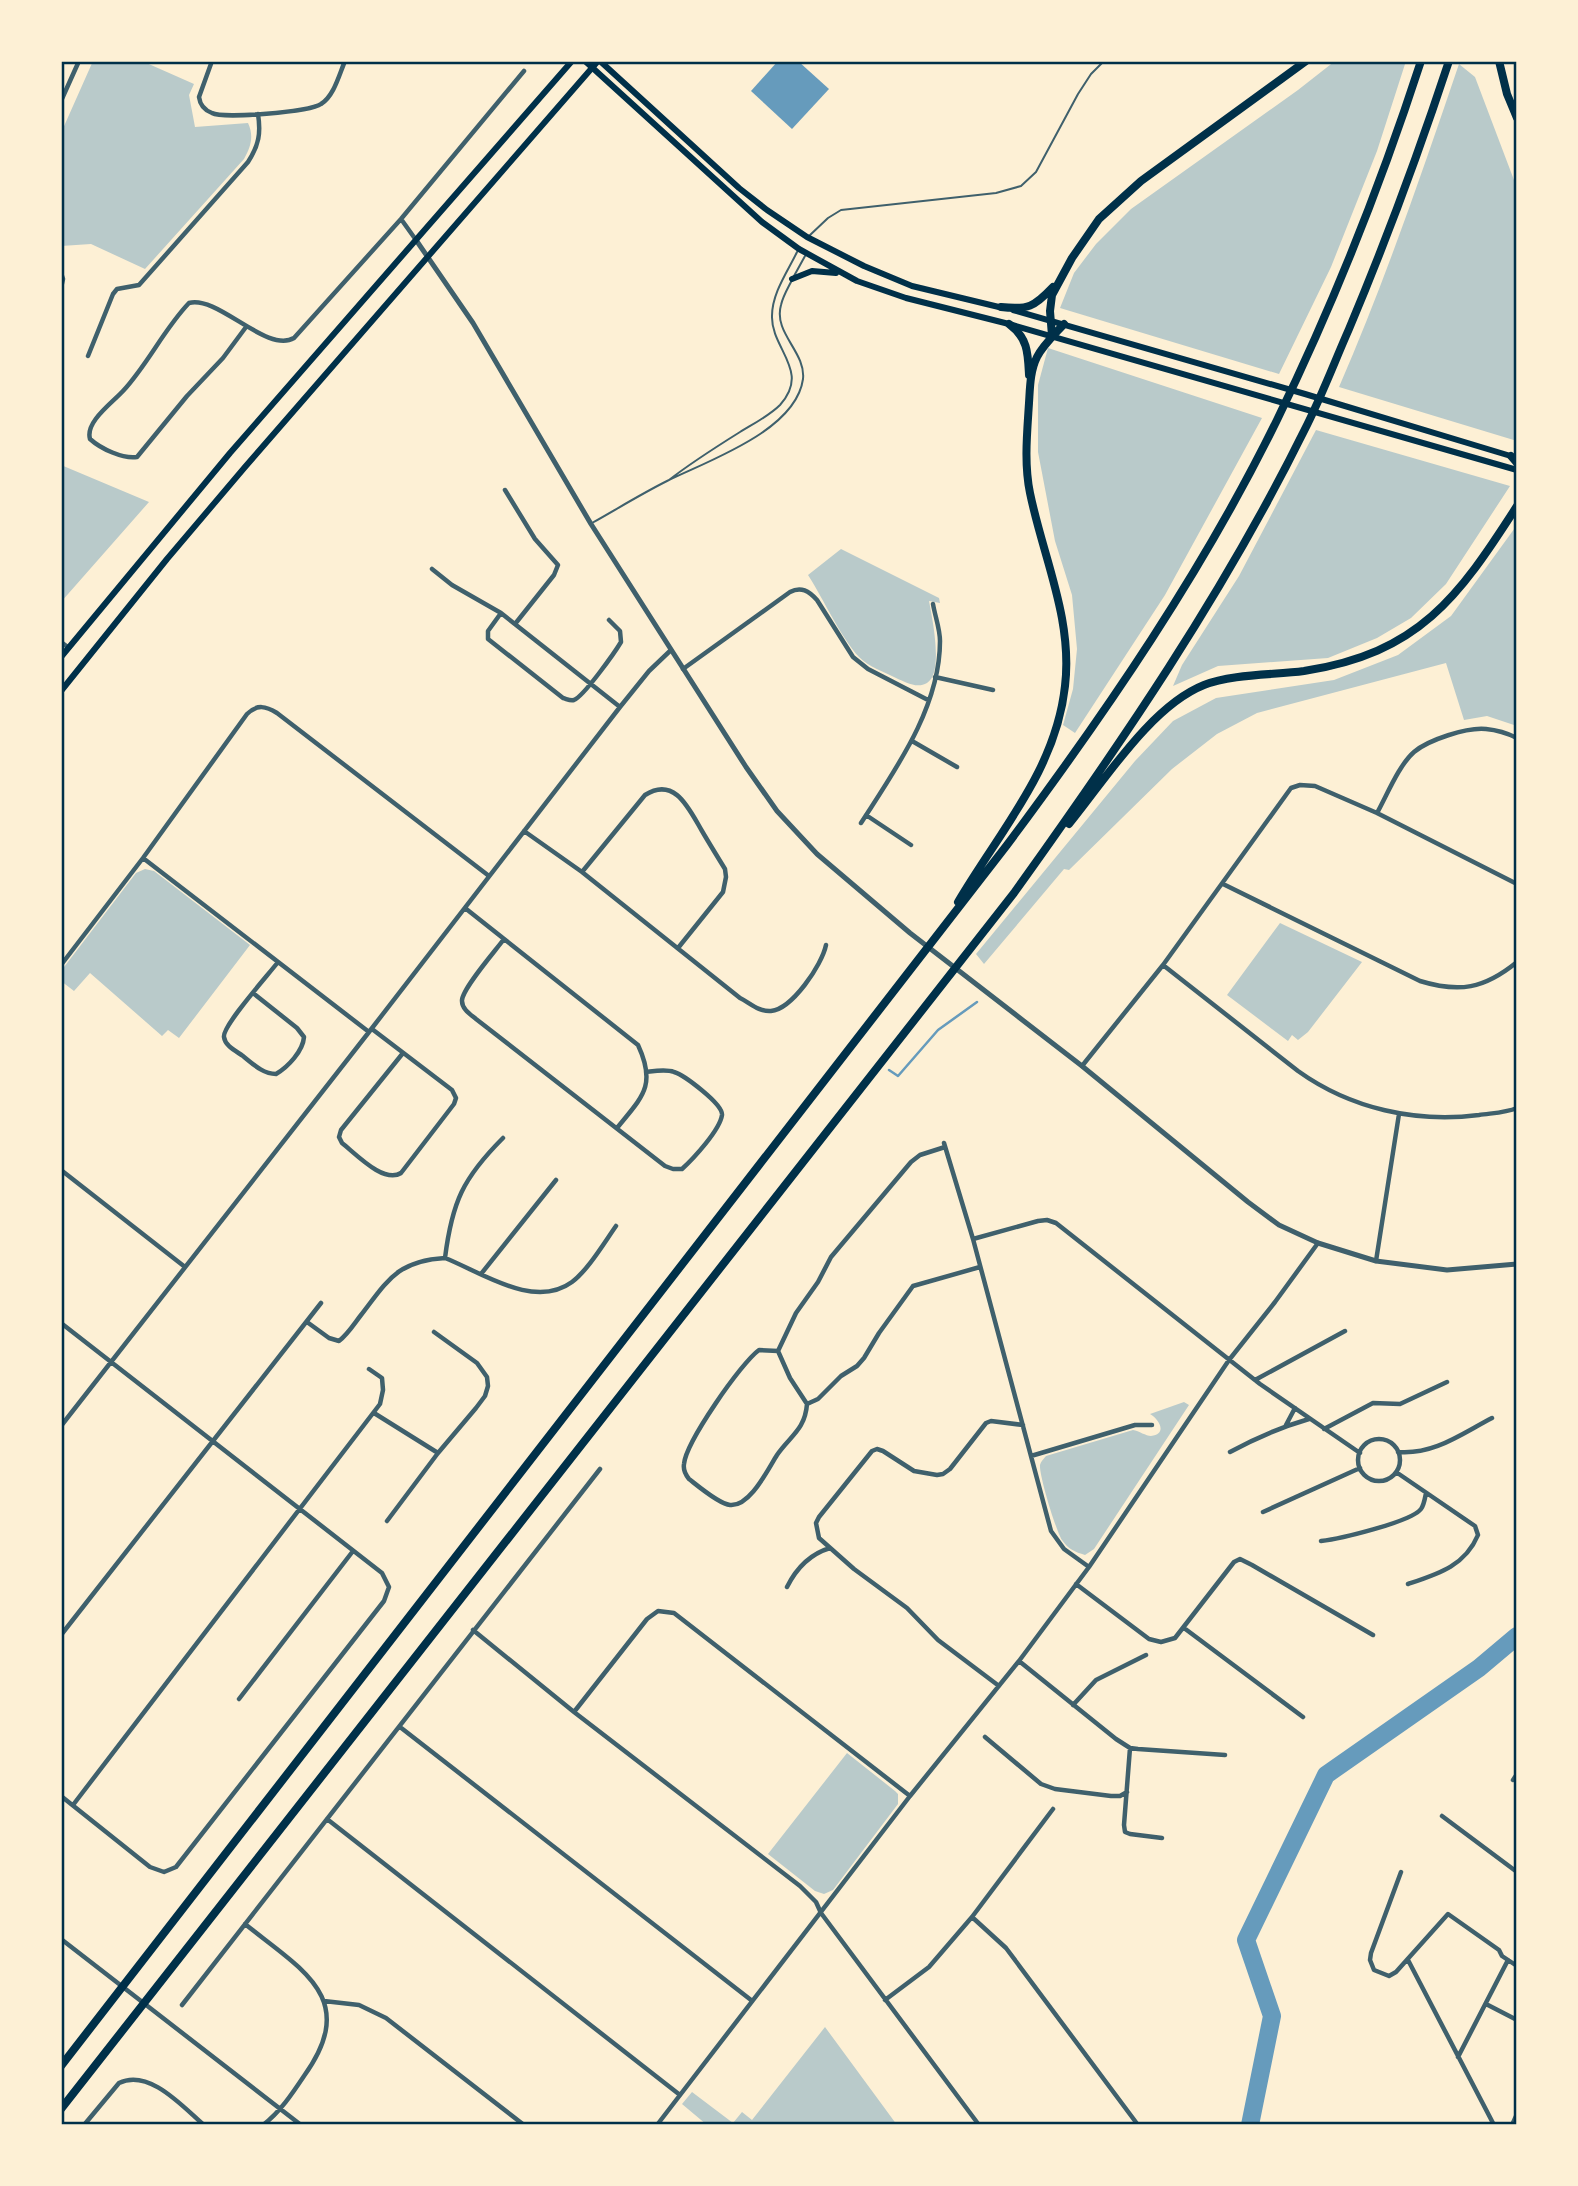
<svg xmlns="http://www.w3.org/2000/svg" width="1578" height="2186" font-family="Figtree,sans-serif">
  <style>
    .green { fill: #b9caca }
    .water { fill: #669bbc }
    .lines { fill: none; stroke-linecap: round; stroke-linejoin: round }
    .stream { stroke: #669bbc; stroke-width: 2.5 }
    .river { stroke: #669bbc; stroke-width: 18 }
    .service { stroke: #3f606c; stroke-width: 2 }
    .minor { stroke: #3f606c; stroke-width: 4.5 }
    .tertiary { stroke: #3f606c; stroke-width: 5 }
    .secondary { stroke: #003049; stroke-width: 6 }
    .primary { stroke: #003049; stroke-width: 6 }
    .motorway { stroke: #003049; stroke-width: 8 }
    .neatline { fill: none; stroke: #003049; stroke-width: 2.5 }
  </style>
  <rect width="100%" height="100%" fill="#fdf0d5"/>
  <!-- green -->
  <path class="green" d="M93 61H142L194 84 189 95 195 127 248 123C254 136 251 147 244 159L145 269 91 244 61 246V133Z
    M1335 61H1406L1377 151 1331 267 1279 374 1060 308 1074 273 1096 244 1131 209 1298 90Z
    M1459 64 1475 77 1517 188V441L1339 387C1385 281 1422 173 1459 64Z
    M1048 348 1262 418 1165 595 1075 733 1063 725 1073 689 1077 649 1072 595 1055 541 1038 452V385Z
    M1316 430 1510 486 1446 584 1411 618 1377 638 1328 658 1218 666 1173 686 1182 665 1239 576Z
    M61 465 149 502 61 602Z
    M1517 525V726L1487 716 1464 720 1446 663 1257 713 1217 734 1172 769 1069 870 1064 869 984 964 976 954 1135 761 1173 721 1216 698 1334 680 1398 655 1451 616Z
    M841 549 939 598 940 603 929 601C932 617 944 673 927 683 917 689 905 682 896 678 884 672 869 667 859 657 840 636 824 600 808 575Z
    M145 869 154 871 250 945 179 1038 168 1030 162 1036 90 973 74 991 61 981V971L136 873Z
    M1280 923 1362 962 1308 1032 1298 1040 1292 1035 1288 1041 1227 995Z
    M1184 1402 1189 1405 1094 1549 1085 1555C1075 1552 1068 1549 1062 1540 1056 1531 1039 1475 1040 1465 1041 1461 1043 1460 1046 1456L1133 1430C1139 1431 1146 1436 1151 1436 1168 1434 1159 1419 1150 1414Z
    M847 1753 895 1791 898 1794V1804L833 1890 824 1894 815 1891 768 1854Z
    M825 2027 897 2125H707L682 2104 692 2092 733 2123 742 2112 752 2120Z"/>
  <!-- water -->
  <path class="water" d="M778 61H798L829 89 792 129 751 91Z"/>
  <g class="lines">
    <!-- stream -->
    <path class="stream" d="M889 1070 898 1076 938 1030 977 1002"/>
    <!-- river -->
    <path class="river" d="M1250 2125 1272 2016 1246 1940 1326 1775 1479 1668 1517 1636"/>
    <!-- service -->
    <path class="service" d="M809 236 828 218 841 210 996 193 1021 186 1036 172 1078 94 1091 74 1104 61
      M794 276 805 256
      M669 480C692 462 716 447 740 432 753 424 769 416 780 405 811 371 771 349 772 316 772 293 788 271 797 252
      M592 523C617 509 641 494 667 481 707 461 796 431 803 379 806 352 773 333 781 305 783 296 788 288 792 280"/>
    <!-- minor -->
    <path class="minor" d="M212 61 199 97C200 105 204 110 212 113 223 119 310 112 321 104 334 96 339 75 345 61
      M61 101 79 61
      M401 219 416 240
      M61 273 63 279 61 288
      M246 327 223 358 187 396 137 457C123 459 101 449 90 439 85 422 112 403 123 391 148 364 164 329 189 303 218 295 267 354 294 338L401 219 524 71
      M88 356 113 294 117 289 139 285 248 162C259 145 261 133 258 114
      M505 490 535 539 558 565 554 575 515 624
      M432 569 452 585 501 613 620 707
      M501 613 488 631V639L563 698C567 699 570 701 574 700 584 696 615 652 621 642L620 631 609 620
      M61 642 69 648
      M683 669 790 592C801 586 809 591 817 600L853 657 868 669 928 700
      M935 677 993 690
      M912 741 957 767
      M1377 813C1387 795 1399 765 1414 752 1428 740 1467 727 1486 729 1497 730 1507 733 1517 738
      M866 815 911 845
      M861 823C895 770 940 708 940 641 940 629 935 616 933 604
      M524 831 582 872 740 998C750 1003 759 1012 771 1011 792 1009 822 965 826 945
      M143 858 369 1032
      M582 872 645 795C675 776 689 809 702 831 709 843 717 856 725 869L726 877 723 892 678 948
      M1223 884 1420 981C1459 993 1484 989 1517 962
      M465 908 638 1045C657 1086 642 1097 617 1128
      M504 939C496 950 461 990 462 1001 462 1009 470 1014 476 1019L665 1166 673 1169H682C693 1159 720 1130 722 1115 723 1104 684 1075 674 1072 666 1069 655 1071 646 1072
      M61 965 143 858 247 714C257 704 266 706 277 713L489 876
      M1163 965 1298 1071C1351 1109 1416 1123 1479 1115 1492 1113 1505 1113 1517 1108
      M253 993 297 1028 304 1037C303 1051 288 1067 276 1074 263 1074 253 1064 243 1056 236 1051 225 1046 224 1037 222 1026 269 974 278 962
      M372 1029 452 1090 456 1098 454 1104 401 1173C384 1184 356 1154 342 1143L339 1137 341 1130 403 1053
      M1082 1066 1163 965 1291 788 1300 785 1315 786 1377 813 1517 884
      M944 1143 973 1239 1051 1531 1064 1549 1089 1567
      M61 1170 185 1267
      M973 1239 1038 1221 1047 1220 1056 1223 1260 1384 1360 1453
      M445 1258C452 1202 463 1178 503 1138
      M1376 1261 1399 1114
      M481 1274 556 1180
      M307 1322 329 1338 339 1341C348 1334 354 1324 361 1315 388 1280 397 1261 445 1258 481 1272 534 1310 572 1282 588 1270 604 1243 616 1226
      M61 1323 382 1573 389 1587 384 1601 176 1867 164 1872 150 1867 61 1796
      M778 1351 759 1350C741 1363 686 1442 684 1464 683 1470 685 1474 689 1479 698 1486 719 1504 730 1505 750 1507 768 1469 777 1455 790 1436 805 1430 807 1404L790 1378 778 1351 796 1313 818 1282 831 1257 911 1162 920 1155 945 1147
      M1255 1380 1345 1331
      M807 1404 818 1399 841 1376 857 1366 864 1358 879 1333 913 1286 980 1267
      M374 1413 438 1453
      M1286 1425 1295 1408
      M61 1426 369 1032 620 707 649 671 671 650
      M1324 1429 1373 1403 1400 1404 1447 1382
      M1358 1460a21 21 0 1 1 42 0a21 21 0 1 1-42 0Z
      M1230 1452C1256 1438 1281 1427 1309 1419
      M1398 1452C1434 1455 1461 1434 1492 1418
      M1031 1456 1135 1425H1152
      M1396 1472 1475 1526 1478 1535C1465 1566 1438 1574 1408 1584
      M1263 1512 1360 1468
      M387 1521 438 1453 476 1408 485 1396 488 1386 487 1377 477 1363 434 1332
      M1321 1541C1339 1539 1411 1522 1421 1509 1424 1505 1425 1498 1426 1493
      M1076 1584 1149 1639 1161 1642 1175 1638 1234 1562 1240 1559 1252 1565 1373 1635
      M787 1587C796 1569 810 1554 830 1548
      M1184 1628 1303 1717
      M473 1630 574 1712 800 1886 816 1902 821 1913 979 2125
      M61 1635 321 1303
      M1019 1661 1116 1739 1130 1748 1138 1749 1225 1755
      M999 1686 938 1640 907 1608 854 1569 819 1538 816 1523 819 1517 872 1451 877 1449 883 1451 914 1471 937 1475 943 1474 950 1469 986 1423 991 1421 1023 1425
      M239 1699 353 1551
      M1073 1705 1096 1680 1146 1655
      M574 1712 647 1619 658 1611 674 1613 910 1796
      M400 1727 751 2000
      M985 1737 1041 1784 1055 1789 1111 1796H1120L1127 1792
      M1130 1748 1124 1825 1125 1832 1130 1834 1162 1838
      M1513 1780 1517 1774
      M73 1805 380 1404 383 1390 382 1378 369 1369
      M1442 1816 1517 1872
      M327 1819 680 2095
      M1401 1872 1371 1953 1370 1960 1374 1970 1389 1976 1396 1972 1448 1914 1499 1950 1502 1956 1517 1966
      M972 1917 1006 1948 1138 2125
      M245 1924C302 1970 360 1998 304 2076 292 2094 280 2112 263 2125
      M61 1939 301 2125
      M1408 1960 1494 2125
      M885 2000 929 1967 972 1917 1053 1809
      M324 2001 359 2005 386 2018 524 2125
      M1486 2004 1517 2020
      M182 2005 600 1469
      M1458 2057 1508 1960
      M84 2125 119 2083C149 2068 183 2107 204 2125
      M657 2125 910 1796 1019 1661 1089 1567 1229 1360 1275 1302 1318 1243
      M1512 2125 1517 2114"/>
    <!-- tertiary -->
    <path class="tertiary" d="M416 240 473 323 591 524 746 767 777 811 817 854 910 933 1082 1066 1248 1202 1279 1225 1318 1243 1376 1261 1447 1270 1517 1264"/>
    <!-- secondary -->
    <path class="secondary" d="M585 61 762 222 799 249 857 281 906 298 1009 324 1517 470
      M600 61 739 188 767 210 807 237 864 266 912 286 1003 308
      M792 279 812 271 836 273
      M1013 310 1305 394 1514 457"/>
    <!-- primary -->
    <path class="primary" d="M61 657 230 453 572 61
      M61 691 167 559 245 467 598 61"/>
    <!-- motorway -->
    <path class="motorway" d="M1499 61 1507 94 1517 118
      M1001 307C1028 310 1034 307 1053 287
      M1009 324C1028 338 1028 353 1029 375
      M1052 336 1050 311 1052 295 1072 258 1099 219 1141 181 1306 61
      M1511 456 1517 463
      M1069 824C1105 780 1151 706 1204 685 1231 674 1274 675 1304 671 1419 653 1458 598 1517 506
      M958 902C999 832 1056 770 1065 686 1073 619 1043 557 1030 493 1024 464 1027 434 1029 403 1030 388 1030 371 1037 357 1043 345 1055 334 1064 324
      M61 2066 1007 845C1107 711 1203 571 1277 420 1333 305 1381 184 1421 61
      M61 2109 1014 893C1120 745 1223 595 1304 431 1321 398 1334 363 1349 329 1386 241 1419 152 1449 61"/>
  </g>
  <!-- border -->
  <rect width="1578" height="2186" fill="none" stroke="#fdf0d5" stroke-width="126"/>
  <rect x="63" y="63" width="1452" height="2060" class="neatline"/>
</svg>
